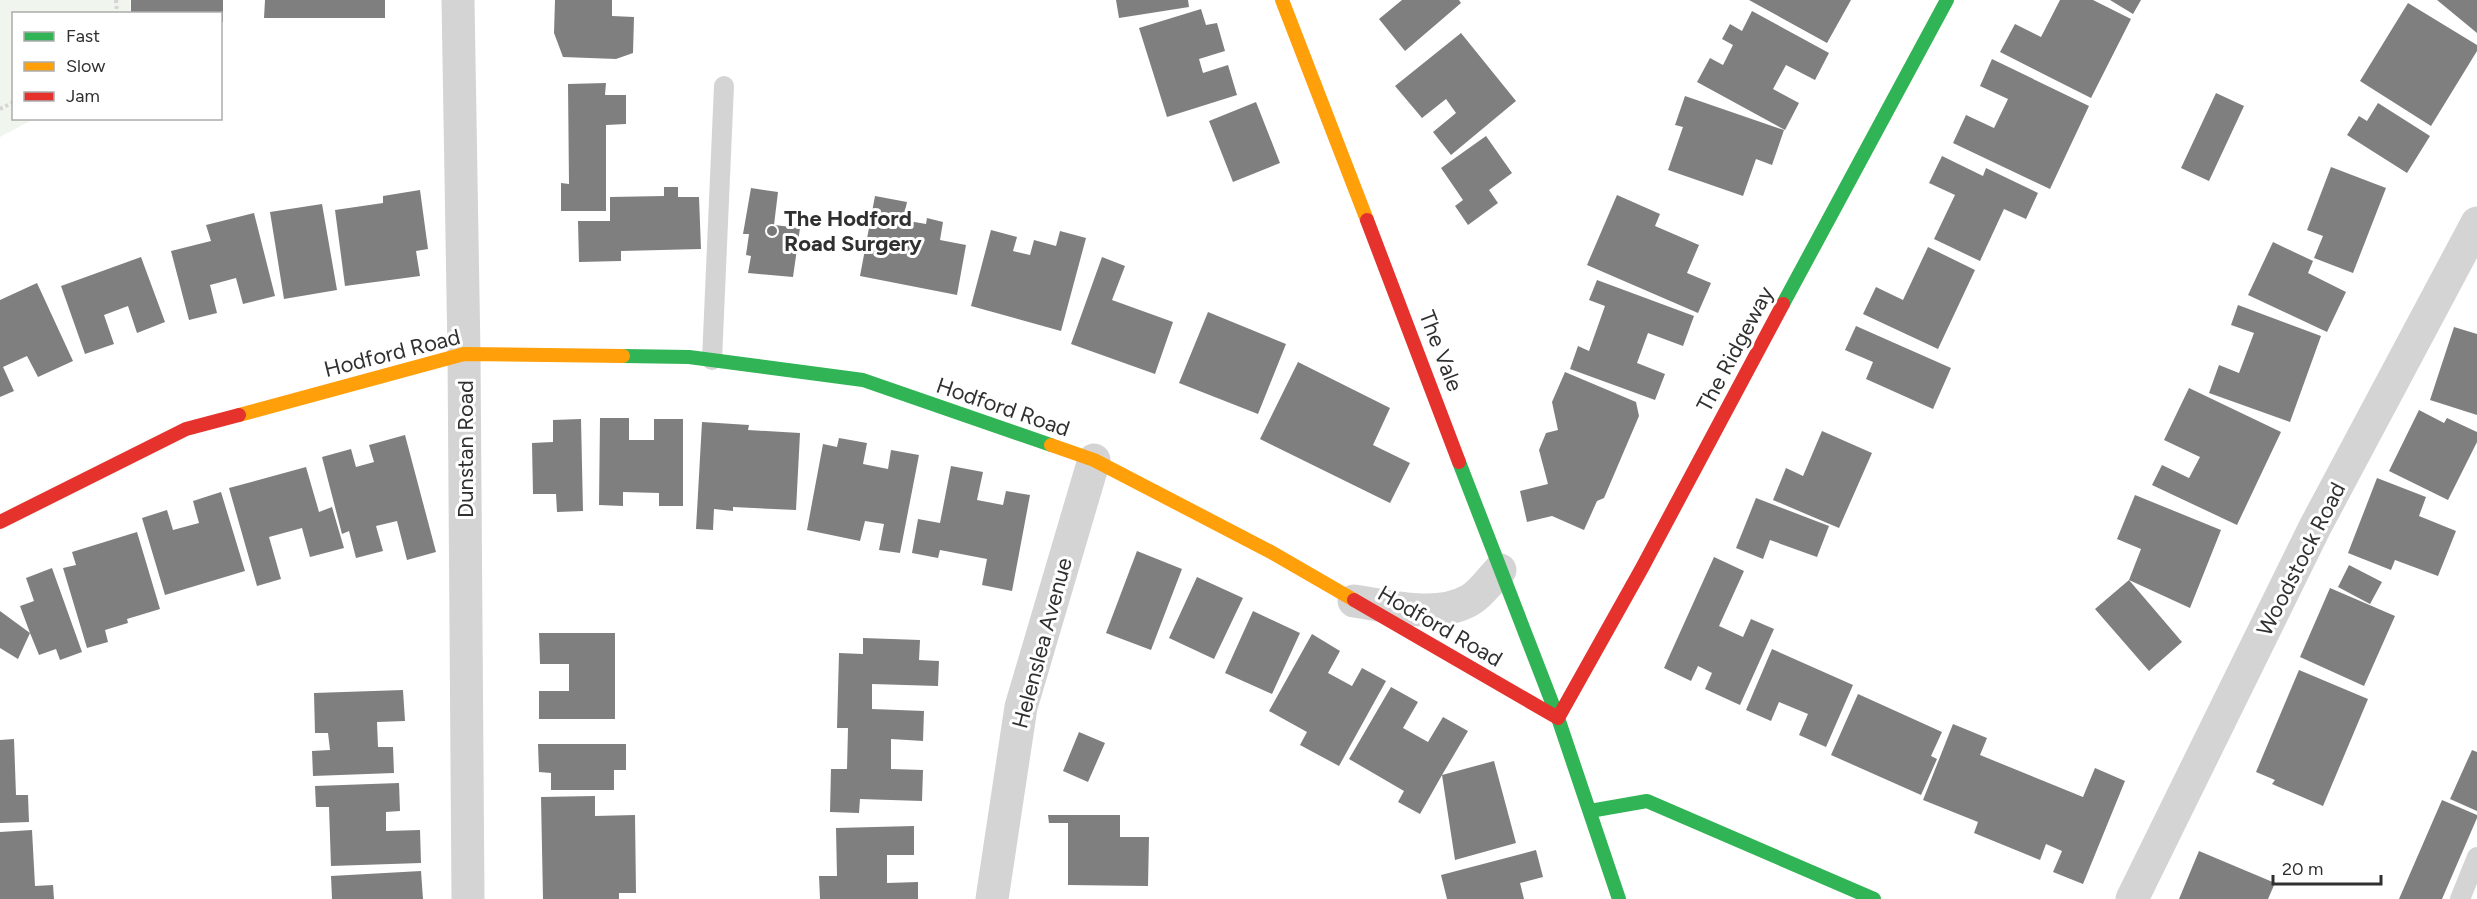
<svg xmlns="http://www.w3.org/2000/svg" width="2477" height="899" font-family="Figtree,sans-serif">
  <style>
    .green { fill: #f0f5ed }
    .building { fill: #7f7f7f }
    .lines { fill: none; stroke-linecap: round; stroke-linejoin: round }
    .path { stroke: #d4d4d4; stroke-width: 4; stroke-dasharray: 3 3; stroke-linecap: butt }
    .lane { stroke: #d4d4d4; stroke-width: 20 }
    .street { stroke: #d4d4d4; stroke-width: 33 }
    .fast { stroke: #30b455; stroke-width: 14 }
    .slow { stroke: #ff9f0a; stroke-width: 14 }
    .jam { stroke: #e5322d; stroke-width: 14 }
    .poi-dot { fill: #787878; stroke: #fff; stroke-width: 2 }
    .labels { text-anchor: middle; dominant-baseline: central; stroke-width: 6; stroke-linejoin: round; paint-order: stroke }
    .poi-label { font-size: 22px; font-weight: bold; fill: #303030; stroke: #fff; text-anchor: start }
    .street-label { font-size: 22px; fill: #303030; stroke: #fff }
  </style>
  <rect width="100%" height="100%" fill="#fff"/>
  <!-- green -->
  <path class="green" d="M0 0H130L131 13 14 14V118L34 119 0 137Z"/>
  <!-- building -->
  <path class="building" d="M131 0H223V22H220V14H131Z
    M265 0H385V18H264Z
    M555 0H612V16L634 17 633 53 616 59 563 57 554 33Z
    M1116 0H1188L1189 7 1119 18Z
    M1402 0H1459L1461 3 1405 51 1379 19Z
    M1749 0H1851L1827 43Z
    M2060 0H2093L2131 19 2091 98 2000 52 2015 24 2041 37Z
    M2110 0H2141L2133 14Z
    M2437 0H2477V33Z
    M2408 3 2477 45V51L2431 126 2360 81Z
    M1201 9 1206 25 1217 23 1225 51 1199 59 1203 73 1228 65 1237 95 1167 117 1139 28Z
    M1752 11 1829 53 1815 80 1786 65 1773 89 1799 103 1785 130 1697 82 1710 58 1723 65 1733 45 1722 39 1730 24 1742 31Z
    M1461 33 1516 101 1451 155 1433 132 1456 113 1446 99 1422 118 1395 86Z
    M1992 59 2089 106 2050 189 1953 143 1966 115 1994 128 2008 99 1980 86Z
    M606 83 605 95H626V124L606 125V211H561V183L569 184 568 84Z
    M2216 93 2244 106 2209 181 2181 168Z
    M1685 96 1784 130 1772 165 1756 159 1743 196 1668 170 1683 127 1675 125Z
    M1256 102 1280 163 1233 182 1209 121Z
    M2378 103 2430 136 2407 173 2347 135 2359 116 2367 121Z
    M1486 136 1512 173 1489 190 1498 203 1468 225 1455 206 1463 200 1441 168Z
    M1942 156 1983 176 1986 168 2038 193 2026 219 2004 209 1980 261 1934 239 1955 195 1929 183Z
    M2331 167 2386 188 2353 273 2314 258 2323 236 2307 230Z
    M664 187H678V197H699L701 249 621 251V261L579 262 578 221H610V197L664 196Z
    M751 188 778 192 774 225 800 228 793 277 748 273 751 256 746 255 749 234H743Z
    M420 190 428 249 416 251 420 276 345 286 335 210 383 203V196Z
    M1617 195 1660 214 1655 226 1699 245 1687 273 1711 283 1698 313 1587 265Z
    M875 196 907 202 903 220 926 224 927 218 943 222 940 240 966 245 957 295 860 276Z
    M322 204 337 290 284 299 270 212Z
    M254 213 275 296 243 304 236 278 210 285 217 313 189 320 171 251 211 241 206 225Z
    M991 230 1017 237 1013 251 1030 255 1034 240 1056 246 1060 231 1086 238 1061 331 971 306Z
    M2273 242 2313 261 2308 273 2346 292 2327 332 2248 295Z
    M1928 247 1975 270 1938 349 1863 314 1876 287 1903 300Z
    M141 257 165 322 137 333 128 306 104 315 114 344 85 354 61 286Z
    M1102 257 1125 266 1112 300 1173 322 1155 374 1071 344Z
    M1597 280 1694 316 1683 346 1648 333 1637 363 1665 374 1655 400 1570 369 1578 346 1589 351 1605 306 1589 300Z
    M37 283 73 361 38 377 27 356 3 367 14 391 0 397V300Z
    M2238 305 2321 336 2290 422 2209 393 2219 365 2239 373 2254 333 2231 325Z
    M1208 312 1286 344 1258 414 1179 383Z
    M1856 326 1951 368 1933 409 1866 379 1873 362 1845 350Z
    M2454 327 2477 334V415L2430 400Z
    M1298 362 1390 408 1373 445 1410 463 1390 503 1260 439Z
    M1565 372 1636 402 1639 416 1604 498 1597 501 1584 530 1552 516 1527 522 1520 491 1548 484 1539 450 1546 433 1558 430 1552 402Z
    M2189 388 2281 432 2237 525 2152 485 2162 465 2189 478 2200 457 2164 440Z
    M2419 410 2444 423 2447 418 2477 432V442L2448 500 2389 471Z
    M600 418H629V440H654V419H683V506H659V493L623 492V506L599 505Z
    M581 419 583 511 557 512 556 494H533L532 443 553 442V420Z
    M702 422 749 425 748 430 800 433 796 510 733 507V511L714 509 713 530 696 529Z
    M1822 431 1872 453 1839 528 1773 500 1786 468 1803 476Z
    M405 435 436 552 407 560 397 521 376 526 383 551 356 558 349 531 342 534 322 457 351 449 356 467 374 462 369 445Z
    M839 438 867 443 863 464 888 469 891 450 919 455 900 553 879 550 884 524 865 521 860 541 807 530 823 444 837 447Z
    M951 466 983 472 977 500 1003 505 1006 491 1030 495 1012 591 982 585 987 559 940 550 938 558 912 553 918 519 940 523Z
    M306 467 319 512 332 507 344 548 310 557 302 528 269 537 281 579 257 586 229 488Z
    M2377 478 2426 497 2419 516 2456 531 2438 576 2395 560 2391 570 2348 553Z
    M221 492 245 571 165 595 142 518 167 510 173 530 199 523 193 501Z
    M2135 495 2221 530 2190 608 2129 580 2182 642 2149 671 2095 609 2129 580 2141 549 2117 539Z
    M1756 498 1829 526 1817 557 1770 540 1763 559 1736 548Z
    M137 532 160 609 127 619 128 623 105 630 108 642 87 648 63 568 76 565 72 552Z
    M1137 551 1182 569 1151 650 1106 633Z
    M1714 557 1744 571 1719 626 1743 637 1751 619 1774 629 1740 705 1705 689 1712 673 1698 666 1691 681 1664 668Z
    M2349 565 2382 582 2370 604 2338 587Z
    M52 568 82 652 60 660 56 649 39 655 30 633 18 659 0 648V611L30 633 20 606 34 601 26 578Z
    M1197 577 1243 598 1214 659 1169 638Z
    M2330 588 2395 616 2364 686 2300 657Z
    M1253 611 1300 633 1272 694 1225 673Z
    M539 633H615V719H539V691H569V664H540Z
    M1312 634 1340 651 1328 673 1352 686 1362 668 1386 681 1339 766 1300 745 1307 732 1269 711Z
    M863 638 920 640 919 660 939 661 938 686 872 684V709L924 711 923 741 891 739V769L923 770 922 801 860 799 859 813 830 812 831 769H847L848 728H837L839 653 863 654Z
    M1772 649 1853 685 1826 747 1799 735 1808 714 1779 702 1771 721 1746 710Z
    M2299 670 2368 699 2323 806 2272 784 2275 780 2256 772Z
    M1391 687 1418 702 1403 728 1428 742 1443 717 1468 731 1442 775 1494 761 1516 843 1455 860 1442 775 1420 814 1398 802 1404 791 1349 759Z
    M403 690 405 721 377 722 378 747H393L394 773 313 776 312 751 330 750 328 733H315L314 693Z
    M1858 694 1942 732 1931 756 1937 759 1921 795 1831 755Z
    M1953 724 1987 738 1980 755 2083 797 2095 768 2125 781 2083 884 2053 872 2062 851 2046 844 2040 860 1974 833 1978 822 1923 800Z
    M1079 732 1105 743 1088 782 1063 771Z
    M14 739 16 795H28L29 822 0 823V740Z
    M538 744H626V770H614V790H551V773L539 772Z
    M2472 750 2477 752V811L2450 799Z
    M399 783 400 811 386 812V831L420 830 421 863 331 866 329 807H316L315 786Z
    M595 796V816L635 815 636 893H619V899H543L541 797Z
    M2442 800 2477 815V818L2442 899H2399Z
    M1048 815H1120V837H1149L1148 886 1068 885V823H1049Z
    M914 826V855H887V883L918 882V899H820L819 876H837L836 828Z
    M32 830 35 886 53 885 54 899H0V832Z
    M1536 850 1543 877 1520 883 1524 899H1447L1441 875Z
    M2199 851 2275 883 2268 899H2179Z
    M421 871 423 899H332L331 876Z"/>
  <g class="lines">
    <!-- path -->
    <path class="path" d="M116 0 117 14
      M0 109 14 102"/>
    <!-- lane -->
    <path class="lane" d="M712 360 724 86
      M2460 899 2477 857"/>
    <!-- street -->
    <path class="street" d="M458 0 464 354 468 899
      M1354 601C1388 606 1438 619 1470 600 1481 594 1491 579 1500 570
      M992 899 1021 707 1094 460
      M2132 899 2315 527 2477 223"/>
    <!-- fast -->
    <path class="fast" d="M1783 304 1947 0
      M623 356 689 357 863 380 1051 445
      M1459 462 1558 718 1619 899
      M1590 811 1647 801 1874 899"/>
    <!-- slow -->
    <path class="slow" d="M1282 0 1367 220
      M239 415 464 354 623 356
      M1051 445 1094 460 1271 552 1354 600"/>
    <!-- jam -->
    <path class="jam" d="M1367 220 1459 462
      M0 522 186 429 239 415
      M1354 600 1558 718
      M1558 718 1642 568 1783 304"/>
  </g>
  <!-- markers -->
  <circle class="poi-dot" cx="772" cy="231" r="6"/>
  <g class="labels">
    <!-- poi labels -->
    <g class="poi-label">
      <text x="784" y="218">The Hodford<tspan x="784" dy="25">Road Surgery</tspan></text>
    </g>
    <!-- street labels -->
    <g class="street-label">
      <text transform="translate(1735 349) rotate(-62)">The Ridgeway</text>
      <text transform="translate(1441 351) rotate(69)">The Vale</text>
      <text transform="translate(392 353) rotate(-14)">Hodford Road</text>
      <text transform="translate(1003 407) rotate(19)">Hodford Road</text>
      <text transform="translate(465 449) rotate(-90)">Dunstan Road</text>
      <text transform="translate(2301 559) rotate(-63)">Woodstock Road</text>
      <text transform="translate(1440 626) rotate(30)">Hodford Road</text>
      <text transform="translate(1042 643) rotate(-75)">Helenslea Avenue</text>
    </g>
  </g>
  <!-- legend -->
  <rect x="12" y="12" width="210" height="108" fill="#ffffff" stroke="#acacac" stroke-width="1.5"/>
  <rect x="24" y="32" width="30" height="9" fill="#30b455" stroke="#acacac" stroke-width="1.5"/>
  <text x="66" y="42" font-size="18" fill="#303030">Fast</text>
  <rect x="24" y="62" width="30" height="9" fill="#ff9f0a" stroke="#acacac" stroke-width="1.5"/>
  <text x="66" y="72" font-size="18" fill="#303030">Slow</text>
  <rect x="24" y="92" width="30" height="9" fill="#e5322d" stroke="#acacac" stroke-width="1.5"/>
  <text x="66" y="102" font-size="18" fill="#303030">Jam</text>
  <!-- scale -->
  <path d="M2273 875v9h108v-9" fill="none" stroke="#303030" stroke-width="3"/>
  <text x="2282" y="875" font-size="18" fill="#303030" stroke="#ffffff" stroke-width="4.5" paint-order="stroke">20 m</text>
</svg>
